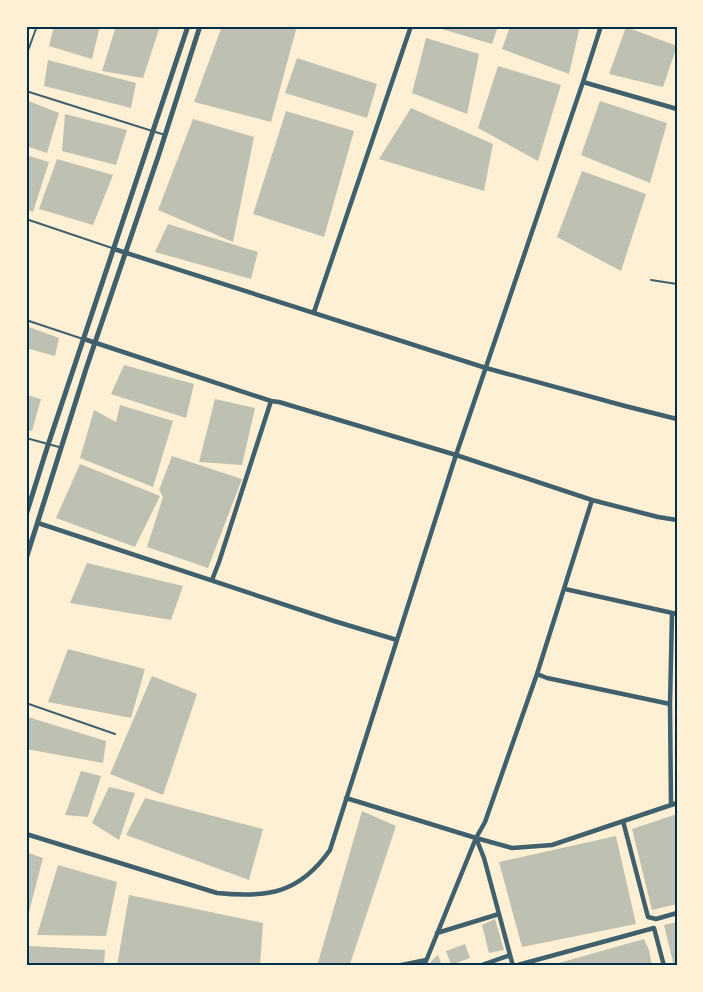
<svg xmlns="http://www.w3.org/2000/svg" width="703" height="992" font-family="Montserrat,sans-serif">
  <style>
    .building { fill: #bec0b2 }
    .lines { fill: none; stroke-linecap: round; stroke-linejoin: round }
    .service { stroke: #3f606c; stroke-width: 2 }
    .minor { stroke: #3f606c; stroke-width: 4.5 }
    .tertiary { stroke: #3f606c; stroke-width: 5 }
    .neatline { fill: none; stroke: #003049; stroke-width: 2 }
  </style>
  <rect width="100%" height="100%" fill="#fdf0d5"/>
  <!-- building -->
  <path class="building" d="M54 26H100L92 59 49 46Z
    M116 26H160L143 78 102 71Z
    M222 26H297L271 122 194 102Z
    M432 26H498L492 44Z
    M510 26H580L569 74 502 49Z
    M626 27 677 46 663 87 609 74Z
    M426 38 479 54 467 114 412 93Z
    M297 58 377 84 367 118 285 93Z
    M48 60 136 83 131 108 44 86Z
    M498 66 561 85 538 161 478 128Z
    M26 100 59 113 47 153 26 146Z
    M600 101 667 123 650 183 581 155Z
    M411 108 493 144 484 191 379 159Z
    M286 111 354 131 324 237 253 214Z
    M65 114 127 130 116 165 62 151Z
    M193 119 254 137 233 242 158 210Z
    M26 155 49 162 33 212 26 209Z
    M57 159 113 175 93 225 39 209Z
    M582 171 646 194 621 271 557 237Z
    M168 224 258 252 251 279 155 252Z
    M26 326 59 338 55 356 26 348Z
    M124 365 194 384 186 418 111 394Z
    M26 395 41 399 32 431 26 429Z
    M215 399 255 408 242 465 199 462Z
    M120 405 173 421 153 487 80 458 94 410 116 422Z
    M172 456 242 479 208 568 147 547 163 497 159 490Z
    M80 464 160 496 135 547 56 518Z
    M87 563 183 586 171 620 70 603Z
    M68 649 145 669 131 718 48 702Z
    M152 676 197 694 163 795 110 774Z
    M28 717 106 741 103 763 26 749V722Z
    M81 771 101 776 88 817 65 815Z
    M109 787 135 793 119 840 92 823Z
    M145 798 263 829 249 880 126 835Z
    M362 811 396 826 350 964 337 966H317Z
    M677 814V904L652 910 632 829Z
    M616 836 636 924 522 947 499 862Z
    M26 852 43 858 28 916 26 915Z
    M58 865 117 882 106 936 37 935Z
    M129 895 263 923 260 966H117Z
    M495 919 504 950 489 953 482 925Z
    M677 922V966H674L664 925Z
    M644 939 649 950 652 966H548Z
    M465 944 470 958 451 965 446 951Z
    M29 946 105 950 104 966H26V960Z
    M438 955 442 966H430L431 961Z"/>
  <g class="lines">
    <!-- service -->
    <path class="service" d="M26 56 37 26
      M26 91 165 135
      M26 219 112 248
      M651 280 677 284
      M26 320 83 339
      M26 438 59 447
      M26 703 115 734"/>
    <!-- minor -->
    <path class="minor" d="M583 82 677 109
      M114 249 486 368 625 406 677 419
      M314 312 411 26
      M84 339 271 401 279 402 456 455 592 500 658 517 677 520
      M38 523 334 621 397 640
      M212 580 219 562 271 401
      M565 589 677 614
      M537 674 547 678 670 704
      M346 798 476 838 512 848 552 845 677 803
      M671 805 670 704 672 613
      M623 821 648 917 656 919 677 913
      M26 834 217 893C267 898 299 894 330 850L456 455 583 82 601 26
      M476 838 484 858 513 966
      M437 933 499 914
      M397 966 426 960
      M424 966 476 838 485 822 537 674 592 500
      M479 966 510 955
      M514 966 654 928 664 966"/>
    <!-- tertiary -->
    <path class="tertiary" d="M26 515 48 445 188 26
      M26 559 86 369 159 154 200 26"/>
  </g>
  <!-- border -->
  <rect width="703" height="992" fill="none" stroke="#fdf0d5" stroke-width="55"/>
  <rect x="28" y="28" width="648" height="936" class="neatline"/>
</svg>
